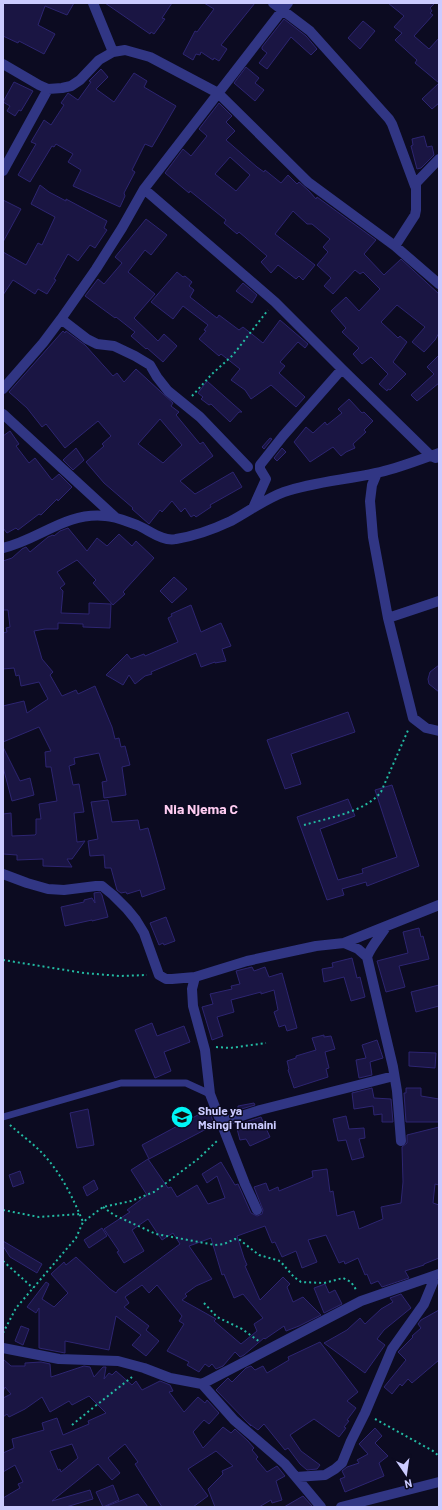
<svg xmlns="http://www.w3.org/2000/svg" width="442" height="1510" font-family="Barlow,sans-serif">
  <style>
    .building { fill: #1a1543; stroke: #2d2571; fill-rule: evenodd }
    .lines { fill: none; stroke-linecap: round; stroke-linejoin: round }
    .path { stroke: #23bba3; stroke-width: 2; stroke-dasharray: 2 3; stroke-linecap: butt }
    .lane { stroke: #313684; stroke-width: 7 }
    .street { stroke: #313684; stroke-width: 10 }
    .labels { text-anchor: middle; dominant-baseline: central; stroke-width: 3; stroke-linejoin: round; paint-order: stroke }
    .poi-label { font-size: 12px; font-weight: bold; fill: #cbcbff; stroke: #0c0b21; text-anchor: start }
    .quarter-label { font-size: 14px; font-weight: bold; fill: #ffcdf2; stroke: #0c0b21 }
  </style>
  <rect width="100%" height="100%" fill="#0c0b21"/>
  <!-- building -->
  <path class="building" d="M3 3H74L67 15 45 6 38 25 55 34 44 54 19 41 18 43 3 36Z
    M105 3H172L162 18 165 19 154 34 151 32 150 34Z
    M204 3H255L221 45 227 49 219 61 214 58 213 60 201 52 200 55 196 54 193 60 183 54 195 31 197 32 214 9Z
    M388 3H435L430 8 432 11 430 13 433 15 414 36 429 49 439 38V103L432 109 422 99 439 83 415 63 417 60 395 40 402 33 394 27 404 16Z
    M284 19 306 36 317 49 311 55 291 37 267 69 259 63 267 53 262 49V47Z
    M363 21 375 31 360 49 348 38Z
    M246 67 259 78 255 83 264 90 255 101 234 83Z
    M101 69 108 77 96 89 114 102 134 73 147 81 144 87 176 106 152 147 145 144 132 170 135 172 124 193 125 196 120 207 73 186 81 170 68 162 73 154 56 144 54 147 52 146 30 182 18 175 36 144 31 142 44 120 51 125 64 105 61 103 68 93 78 100 91 82 89 81Z
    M14 82 33 91 21 111 19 110 15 116 7 111 10 106 3 102Z
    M219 103 232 116 226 122 235 131 226 140 257 167 264 172 265 170 281 183 288 175 297 184 299 182 309 191 316 199 317 197 376 240 364 254 384 275 401 259 439 294V333L435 340 424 352 412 342 425 327 397 305 381 322 398 338 400 336 407 342 393 362 406 374 390 390 388 389 387 391 379 384 388 374 371 357 362 364 353 354 359 348 342 332 346 328 331 311 346 297 359 311 380 289 363 272 360 274 355 270 333 294 324 286 331 278 317 265 328 252 323 247 330 239 312 224H307L293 211 275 234 315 265 303 280 299 276 296 279 278 265 271 273 261 262 267 256 239 232 237 234 224 223 226 220 190 191 189 193 165 173 183 149 191 156 207 136 199 129ZM230 157 250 175 236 191 215 174Z
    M424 136 427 147 432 146 434 155 421 168 417 169 411 146 413 145 412 139Z
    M40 185 49 192 66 201V199L107 221 104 228 107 230 95 248 90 245 78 261 68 254 54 279 56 280 47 294 38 289 35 294 13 280 3 295V252L26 265 38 243 42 245 55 217 31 204Z
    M3 200 21 209 3 242Z
    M146 219 167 235 151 255 145 250 128 272 155 294 134 318 158 341 164 334 177 346 163 362 147 348 146 349 131 336 135 332 116 317 115 318 85 296 98 279 104 284 122 263 115 257Z
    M177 272 183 277 185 276 192 282 189 286 194 290 190 297 217 318 219 315 239 330 243 327 263 343 280 320 308 344 305 348 298 342 280 362 285 366 279 373 305 397 296 407 271 385 251 399 245 390 231 380 240 369 221 354 219 356 199 339 206 331 204 330 208 325 183 306 173 319 151 302Z
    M243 283 257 295 252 303 236 291Z
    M63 331 65 333 66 331 85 345 113 376 117 373 124 382 136 369 173 403 171 406 179 412 176 415 200 444 203 442 213 456 180 481 195 494 233 472 242 487 210 505 211 507 196 517 194 515 191 517 185 508 181 512 172 501 162 512 160 510 149 524 132 509 133 508 104 483 86 462 104 446 102 444 111 436 98 421 65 448 46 424 42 427 27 408 9 392ZM160 419 182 445 163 463 138 444Z
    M439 355V383L417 401 411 395 434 374 427 367Z
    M207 381 242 412H239L230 422 211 404 209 405 201 399 203 397 198 393Z
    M349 399 362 413 364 412 373 421 364 430 366 432 353 444 355 448 346 452 341 456 333 447 310 462 294 442 306 427 313 433 325 422 327 425 342 413 338 409Z
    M10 431 19 444 16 446 29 463 35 458 52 480 59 474 72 487 58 501 57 499 41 515 39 514 18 530 16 528 7 533 3 528V436Z
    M270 438 272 439 264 449 262 447Z
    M76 448 84 460 73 470 63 460Z
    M282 448 286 452 277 461 274 458Z
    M68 528 87 551 97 538 107 546 119 534 132 546 136 541 154 558 123 592 125 594 113 605 93 583 96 580 77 560 57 572 65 584 60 588 63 591 61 613 89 614V603L111 604 110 628 83 627V624L58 623V629H45L34 631 42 659 53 672 50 675 62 696 76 690 78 694 95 686 112 727 115 739 119 738 121 747 125 746 130 765 122 767 126 795 104 798 102 782 107 781 99 753 74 758 75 764 69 766 73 785 79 784 84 812 74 813 77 842 85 841 72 859H67L72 867 43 866V859L17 860V855L3 854V814L11 813 12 836 35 835 36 834V819H41L39 804 57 801 51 767H46L45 752 51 751 39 727 3 742V706L24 701 27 713 48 699 39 682 21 686 19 675 16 676 14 668 3 669V633L7 632 6 628 10 627 8 610H3V561L12 558 22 549 26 547 30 552 48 537 53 535 54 536 60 531Z
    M174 577 187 589 172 603 160 591Z
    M191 605 201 632 221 623 231 646 222 649 226 661 215 663V662L201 667 196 653 151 672 152 674 145 676 135 684 129 675 123 685 106 675 127 654 131 659 144 654 145 656 178 642 168 618 172 616 171 614Z
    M439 665V692L429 684 428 679 430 672Z
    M348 712 355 732 291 754 301 784 285 789 267 740Z
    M3 747 20 781 30 778 34 795 12 801 3 767Z
    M392 785 419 866 367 886 366 882 342 889 344 895 327 900 297 817 348 799 355 816 320 829 338 880 363 873 362 869 397 857 375 790Z
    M108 800 112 822 138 820 140 830 148 828 165 889 142 897 140 890 127 894 126 892 121 893 117 890 111 868H105L104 855 90 856 88 841 98 839 91 802Z
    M100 892 102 895 108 917 92 921V920L65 926 61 907 84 902V900L92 898 95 903 94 893Z
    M166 917 175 941 164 945 163 943 159 945 150 923Z
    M419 928 421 937 423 936 429 959 399 966 405 987 386 992 377 961 408 953 403 932Z
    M352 958 357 978 360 977 365 997 351 1001 344 977 324 982 322 969 333 967 332 963Z
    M252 967 254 971 265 967 269 977 282 973 297 1028 287 1031 285 1025 279 1027 274 1012 278 1010 274 990 261 994V992L231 1000 234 1012 217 1017 223 1036 212 1040 202 1007 213 1004 210 994 232 989 231 986 240 984 236 971Z
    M439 985V1006L416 1012 411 992Z
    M152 1023 157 1036 184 1026 190 1042 164 1052 171 1071 155 1078 135 1030Z
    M324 1035V1037L331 1036 335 1049 325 1052 329 1068 326 1069 328 1077 294 1088 288 1070 289 1069 287 1061 296 1058V1056L316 1050 312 1038Z
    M377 1040 383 1058 370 1062 372 1075 359 1078 356 1060 366 1058 362 1045Z
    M409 1052 436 1053 435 1068 409 1066Z
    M372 1088 374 1098 391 1099 393 1122H382V1114L374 1115 373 1106 354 1109 352 1093Z
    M406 1088H421V1096L439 1099V1122H406L404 1093H406Z
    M254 1103 255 1105 238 1110V1106Z
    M88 1109 94 1145 77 1148 70 1113Z
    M209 1109 214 1125 149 1159 142 1145Z
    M346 1116 349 1129 364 1128 365 1138 359 1139 364 1157 352 1160 346 1140 338 1141 333 1119Z
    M261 1117 270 1137 250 1146 246 1139 240 1140 236 1125Z
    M439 1127V1185L435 1184 433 1203 439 1205V1258L424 1264V1265L405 1271 409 1278 382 1287 378 1281 371 1284 367 1274 365 1275 358 1258 345 1264 344 1261 339 1263 326 1235 308 1240 317 1262 302 1268 296 1251 282 1257 275 1242 272 1243 265 1226 237 1236 244 1258 247 1265 245 1266 260 1300 283 1277 290 1284 287 1287 293 1302 303 1297 321 1315 299 1326 286 1331 284 1326 265 1339 264 1338 244 1355 240 1357 235 1352 223 1366 216 1369 212 1364 209 1367 205 1364 199 1372 187 1365 189 1362 167 1351 184 1324 179 1321 182 1316 157 1285 149 1293 142 1285 125 1297 129 1303 124 1307 149 1326 146 1330 159 1341 146 1356 132 1345 141 1335 116 1316 109 1350 65 1341V1353L39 1348V1308L36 1313 27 1307 46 1282 49 1284 42 1299 54 1307 68 1293 51 1274 64 1262 66 1265 76 1257 110 1289 116 1293 118 1290 180 1244 173 1233 162 1240 148 1219 132 1230 144 1251 124 1263 117 1252 119 1251 104 1229 130 1212 127 1210 147 1195 131 1170 148 1159 168 1188 171 1187 177 1197 197 1185 208 1204 225 1198 217 1176 207 1183 202 1174 221 1162 235 1185 238 1184 251 1213 257 1216 262 1214 263 1210 254 1187 266 1183 269 1191 278 1187 279 1191 313 1177 312 1171 327 1169 330 1192 333 1191 337 1216 354 1211 359 1229 383 1219 381 1207 401 1203 403 1182 402 1147 407 1143V1135ZM211 1238 222 1275 224 1274 234 1298 243 1294 263 1318 254 1324 257 1331 241 1344 214 1321 216 1319 182 1300 187 1296 185 1294 196 1286 212 1279 189 1246Z
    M20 1171 24 1183 13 1187 9 1175Z
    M94 1180 98 1189 87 1196 83 1187Z
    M102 1228 107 1236 89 1248 84 1240Z
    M3 1241 42 1264 37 1273 10 1257 3 1246Z
    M325 1284 329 1293 335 1290 342 1304 324 1313 314 1288Z
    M401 1294 411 1308 384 1330 377 1339 385 1345 365 1373 324 1343 347 1330 360 1318 365 1324 381 1309 393 1302 390 1298Z
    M439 1310V1360L412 1383 408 1379 402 1386 400 1384 392 1394 384 1387 406 1360 398 1352 413 1337 412 1336 421 1328 418 1324 421 1320Z
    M21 1326 29 1329 23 1345 15 1341Z
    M320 1342 358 1392 347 1401 356 1408 347 1420 349 1421 344 1427 346 1428 339 1437 314 1419 290 1435 301 1451 320 1465 317 1469 307 1470 300 1464 288 1448 285 1450 264 1424 258 1430 248 1423 251 1426 216 1390 228 1378 232 1382 246 1368 251 1366 255 1370 263 1366 267 1373 289 1360 288 1357Z
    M3 1359 11 1366H25V1363L41 1362 50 1364 51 1377 84 1366 90 1367 94 1377 103 1367H106L104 1379 109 1373 112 1375 116 1371 132 1385 136 1381 142 1390 160 1381 170 1385 173 1391 169 1392 184 1412 198 1397 205 1403 207 1400 219 1413 209 1424 204 1420 193 1432 203 1448 223 1427 231 1433 235 1429 248 1441 254 1448 252 1450 258 1457 256 1459 267 1472 277 1466 285 1476 276 1481 282 1500 272 1503 271 1500 259 1507H215L208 1489 223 1474 222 1471 233 1466 216 1451 188 1469 208 1496 193 1507H162L135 1464 138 1462 125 1444 108 1458 120 1473 112 1480 98 1464 52 1501 90 1490 93 1499 66 1507H3V1498L20 1488 18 1484 23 1482 15 1465 3 1472V1453L14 1448 12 1439 44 1430 42 1423 57 1418 63 1435 89 1424 88 1421 106 1413 89 1396 72 1405 69 1401 50 1412 42 1397 25 1409 9 1417 7 1414 3 1417V1398L11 1394 5 1387 3 1392ZM72 1444 78 1458 61 1472 60 1469 58 1470 50 1451Z
    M375 1428 382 1436 375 1443 388 1456 379 1463 384 1476 345 1492 340 1479 345 1477 342 1471 347 1467 359 1463 357 1460 368 1454 359 1444Z
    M113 1485 119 1500 103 1507 96 1492Z
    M138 1494 148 1507H107V1506Z
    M303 1496 313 1507H284Z"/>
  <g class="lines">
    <!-- path -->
    <path class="path" d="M192 396 212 374 233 355 268 310
      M304 825C328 818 365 812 381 792L409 728
      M3 960 84 973 120 976 147 975
      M216 1047 230 1048 266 1043
      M10 1125C21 1135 34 1144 44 1155 62 1175 73 1198 83 1222
      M103 1207 114 1215 156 1234 215 1245 224 1244 235 1239 240 1240 259 1255 280 1261 294 1277 301 1282 324 1283 343 1278 351 1282 357 1291
      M3 1210 39 1217 79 1214
      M3 1261 33 1288
      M204 1303 217 1317 242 1329 260 1342
      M3 1333 16 1308 76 1238 83 1222 103 1207 131 1201 154 1192 198 1159 217 1141
      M375 1419 433 1451 439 1456
      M72 1425 89 1411 132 1377"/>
    <!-- lane -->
    <path class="lane" d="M3 1117 121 1083H186L210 1094"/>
    <!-- street -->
    <path class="street" d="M93 3 113 52
      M273 3 310 31 389 119 392 124 415 186
      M3 64 39 85 48 89 62 88 71 86 80 80 99 60 113 52 125 50 150 57 218 93 308 182 395 246 439 284
      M3 171 48 89
      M144 189 275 302 342 369 431 456 436 458
      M395 246 415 215 416 210V183L439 159
      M61 319 87 339 97 344 114 346 135 356 150 365 157 377 168 391 200 417 248 467
      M3 389 43 343 61 319 96 269 122 228 144 189 288 3
      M3 414 115 517
      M377 473 372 485 370 501 373 537 388 618 413 718 426 728 439 731
      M253 508 266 479 260 469V465L283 436 342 369
      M3 548C39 540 65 512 105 516 115 516 128 522 137 525 149 530 163 542 176 539 195 536 214 529 231 521 248 512 265 499 284 492 313 482 345 480 376 473 397 469 418 460 439 453
      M388 618 439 601
      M3 874 27 883 48 889 64 890 96 886H102L113 895 127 909 136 920 144 933 159 975 166 979H172L195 977 247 961 316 946 344 943 439 905
      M386 927C380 937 371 946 367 957L393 1067 397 1091 401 1141
      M344 943 358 949 367 957
      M195 977 192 989 193 1006 205 1050 210 1094 245 1184 257 1210
      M220 1123 260 1110 394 1076
      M3 1348 59 1359 118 1361 144 1368 170 1378 202 1384 234 1420 285 1464 321 1507
      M202 1384 361 1301 439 1274
      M296 1477 325 1475 335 1469 342 1463 351 1441 365 1413 392 1349 424 1304 436 1275
      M341 1507 439 1482"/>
  </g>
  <!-- icons -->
  <defs>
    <g id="school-disc" transform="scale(1.15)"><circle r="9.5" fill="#00f5f6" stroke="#0c0b21"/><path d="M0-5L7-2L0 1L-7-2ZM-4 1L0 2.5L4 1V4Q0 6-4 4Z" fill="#111"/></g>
  </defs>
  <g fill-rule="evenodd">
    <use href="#school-disc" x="182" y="1117"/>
  </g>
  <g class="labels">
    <!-- poi labels -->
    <g class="poi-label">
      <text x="198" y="1110">Shule ya<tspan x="198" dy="14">Msingi Tumaini</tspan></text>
    </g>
    <!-- quarter labels -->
    <g class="quarter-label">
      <text x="201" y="808">Nia Njema C</text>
    </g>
  </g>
  <!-- border -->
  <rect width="442" height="1510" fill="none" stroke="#cbcbff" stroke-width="8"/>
  <!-- north arrow -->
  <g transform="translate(406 1474) rotate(167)" stroke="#0c0b21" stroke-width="3" paint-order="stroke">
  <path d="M0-3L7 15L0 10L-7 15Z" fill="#cbcbff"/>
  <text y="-6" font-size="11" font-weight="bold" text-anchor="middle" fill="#cbcbff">N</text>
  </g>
</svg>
